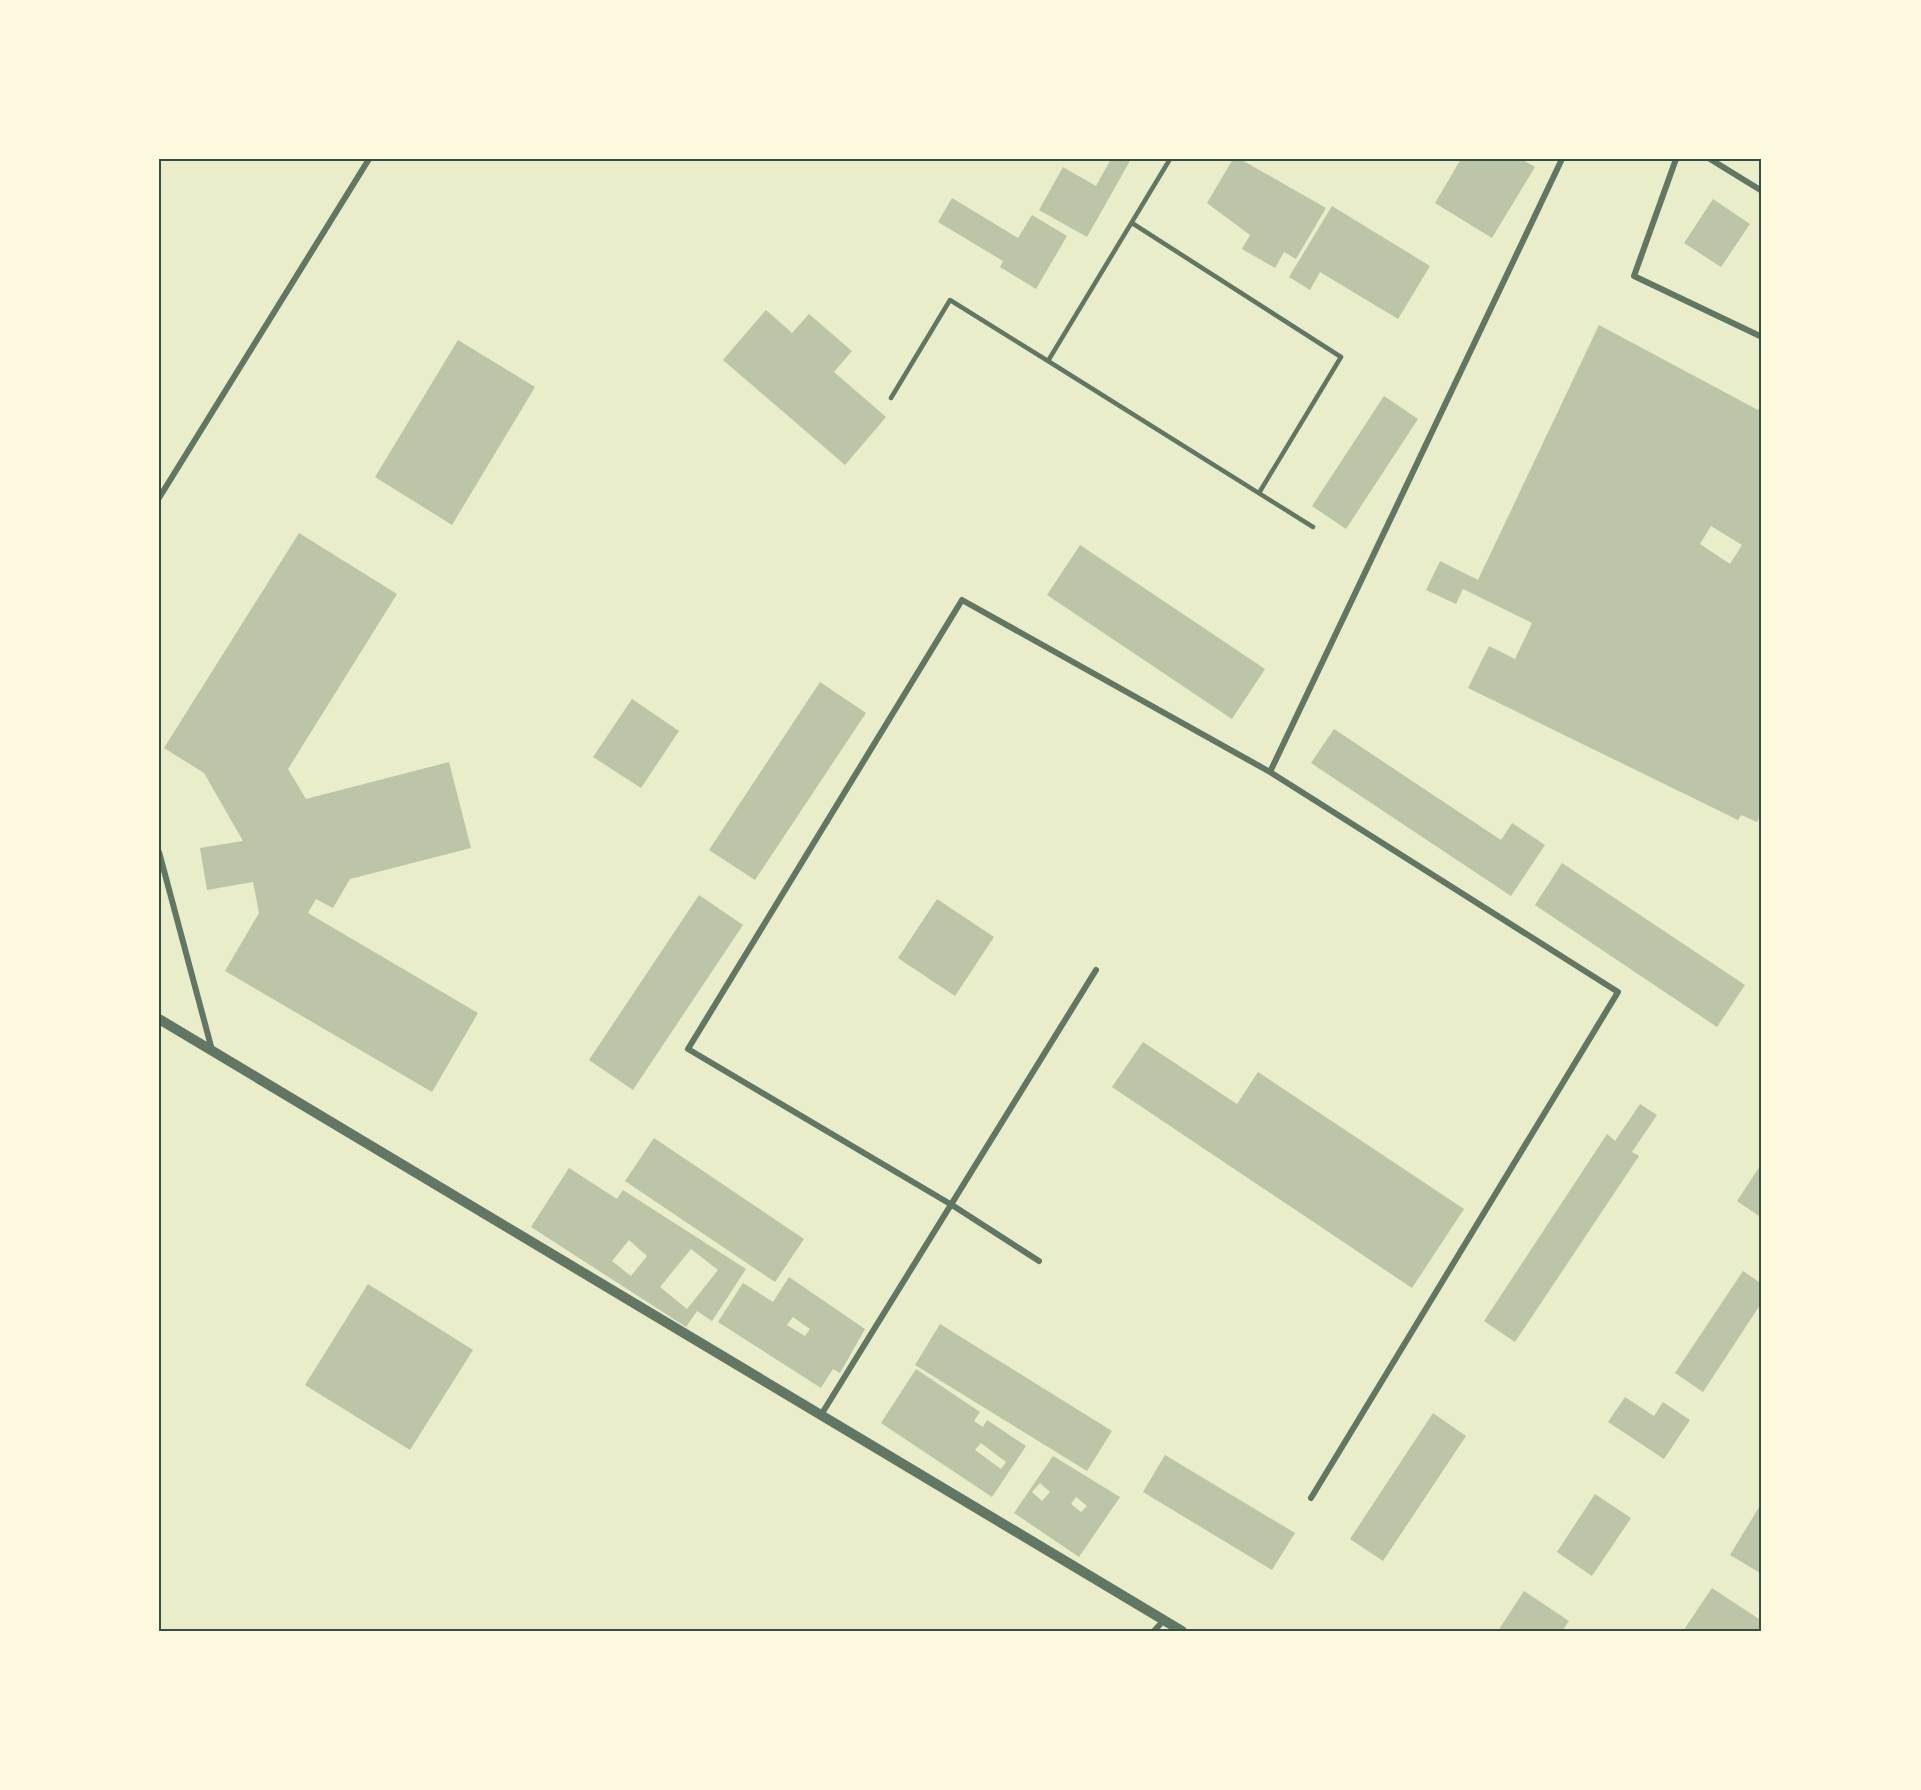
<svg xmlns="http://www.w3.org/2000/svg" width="1921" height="1790" font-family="Signika,sans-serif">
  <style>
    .building { fill: #bcc5a7; fill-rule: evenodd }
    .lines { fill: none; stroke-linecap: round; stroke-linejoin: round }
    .service { stroke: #617663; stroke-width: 4.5 }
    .minor { stroke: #617663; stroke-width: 6 }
    .tertiary { stroke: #617663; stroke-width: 10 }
    .neatline { fill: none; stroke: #344e41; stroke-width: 2 }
  </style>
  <rect width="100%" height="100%" fill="#e9edc9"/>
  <!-- building -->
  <path class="building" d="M1111 159H1131L1087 237 1039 210 1063 167 1096 186Z
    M1233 159H1240L1326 208 1296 259 1284 252 1275 268 1242 249 1250 235 1207 203Z
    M1461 159H1521L1535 167 1492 238 1435 203Z
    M952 198 1018 238 1032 215 1067 236 1036 289 1000 267 1003 261 938 222Z
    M1713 199 1750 224 1721 267 1684 243Z
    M1332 206 1430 266 1398 319 1320 272 1310 290 1289 277Z
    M766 310 792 333 809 314 852 351 834 372 886 417 845 465 723 360Z
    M1599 325 1758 410 1762 402V765L1760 770 1762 771V811L1757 822 1741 815 1738 820 1468 688 1489 646 1515 659 1532 623 1463 589 1456 604 1426 590 1440 561 1478 580ZM1711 526 1742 545 1730 564 1700 544Z
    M458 340 535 387 452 525 375 477Z
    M1384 396 1418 419 1346 529 1312 506Z
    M299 533 397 594 288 769 306 799 449 762 471 848 350 879 333 908 316 899 308 913 478 1013 432 1092 225 971 259 913 253 882 207 890 200 848 243 841 204 773 164 748Z
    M1080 545 1265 669 1232 719 1047 595Z
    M820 682 866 713 755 880 709 850Z
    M632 699 679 731 641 788 593 757Z
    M1334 729 1501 840 1512 823 1545 845 1511 896 1311 763Z
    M1562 863 1745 985 1717 1027 1535 905Z
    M699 895 743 925 633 1090 589 1060Z
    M937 899 994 937 955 996 898 958Z
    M1143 1042 1237 1104 1258 1072 1464 1209 1412 1288 1112 1087Z
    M1640 1104 1657 1115 1632 1152 1639 1156 1515 1342 1484 1321 1607 1134 1615 1141Z
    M654 1138 804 1239 775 1282 625 1181Z
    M1762 1163V1218L1737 1201Z
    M569 1168 617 1199 623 1190 746 1269 712 1321 697 1311 686 1327 531 1227ZM629 1240 647 1256 631 1276 612 1261ZM691 1249 718 1270 687 1309 660 1287Z
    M1743 1271 1762 1284V1302L1703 1392 1675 1373Z
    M789 1277 865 1329 840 1373 833 1369 821 1388 718 1322 743 1283 773 1302ZM793 1317 810 1329 805 1336 787 1325Z
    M368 1284 473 1350 410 1450 305 1385Z
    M940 1324 1112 1431 1087 1471 915 1365Z
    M916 1369 980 1412 974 1421 983 1427 987 1420 1026 1446 992 1497 881 1423ZM981 1443 1006 1462 1001 1469 975 1450Z
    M1625 1397 1654 1416 1663 1402 1690 1420 1664 1459 1608 1422Z
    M1433 1413 1466 1436 1383 1561 1350 1539Z
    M1165 1455 1295 1533 1272 1570 1143 1492Z
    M1053 1456 1120 1497 1079 1557 1014 1513ZM1040 1483 1050 1492 1042 1501 1032 1492ZM1076 1497 1087 1506 1081 1512 1071 1504Z
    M1595 1494 1631 1518 1592 1576 1557 1552Z
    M1761 1504 1762 1505V1574L1730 1555Z
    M1712 1588 1762 1621V1631H1683Z
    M1524 1591 1569 1621 1562 1631H1498Z"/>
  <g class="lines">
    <!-- service -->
    <path class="service" d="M1132 223 1341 357 1259 493
      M1048 361 1313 527
      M891 398 950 300 1048 361 1170 159"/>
    <!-- minor -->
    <path class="minor" d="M1676 159 1634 276 1762 337
      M1710 159 1762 191
      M159 498 369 159
      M1270 772 1562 159
      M159 852 212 1050
      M1039 1261 952 1205 688 1049 962 600 1270 772 1618 992 1311 1498
      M821 1415 1096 970
      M1154 1631 1164 1620"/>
    <!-- tertiary -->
    <path class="tertiary" d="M159 1019 1182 1631"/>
  </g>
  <!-- border -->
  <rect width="1921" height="1790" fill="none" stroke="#fefae0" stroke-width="321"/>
  <rect x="160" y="160" width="1600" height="1470" class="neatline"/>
</svg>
